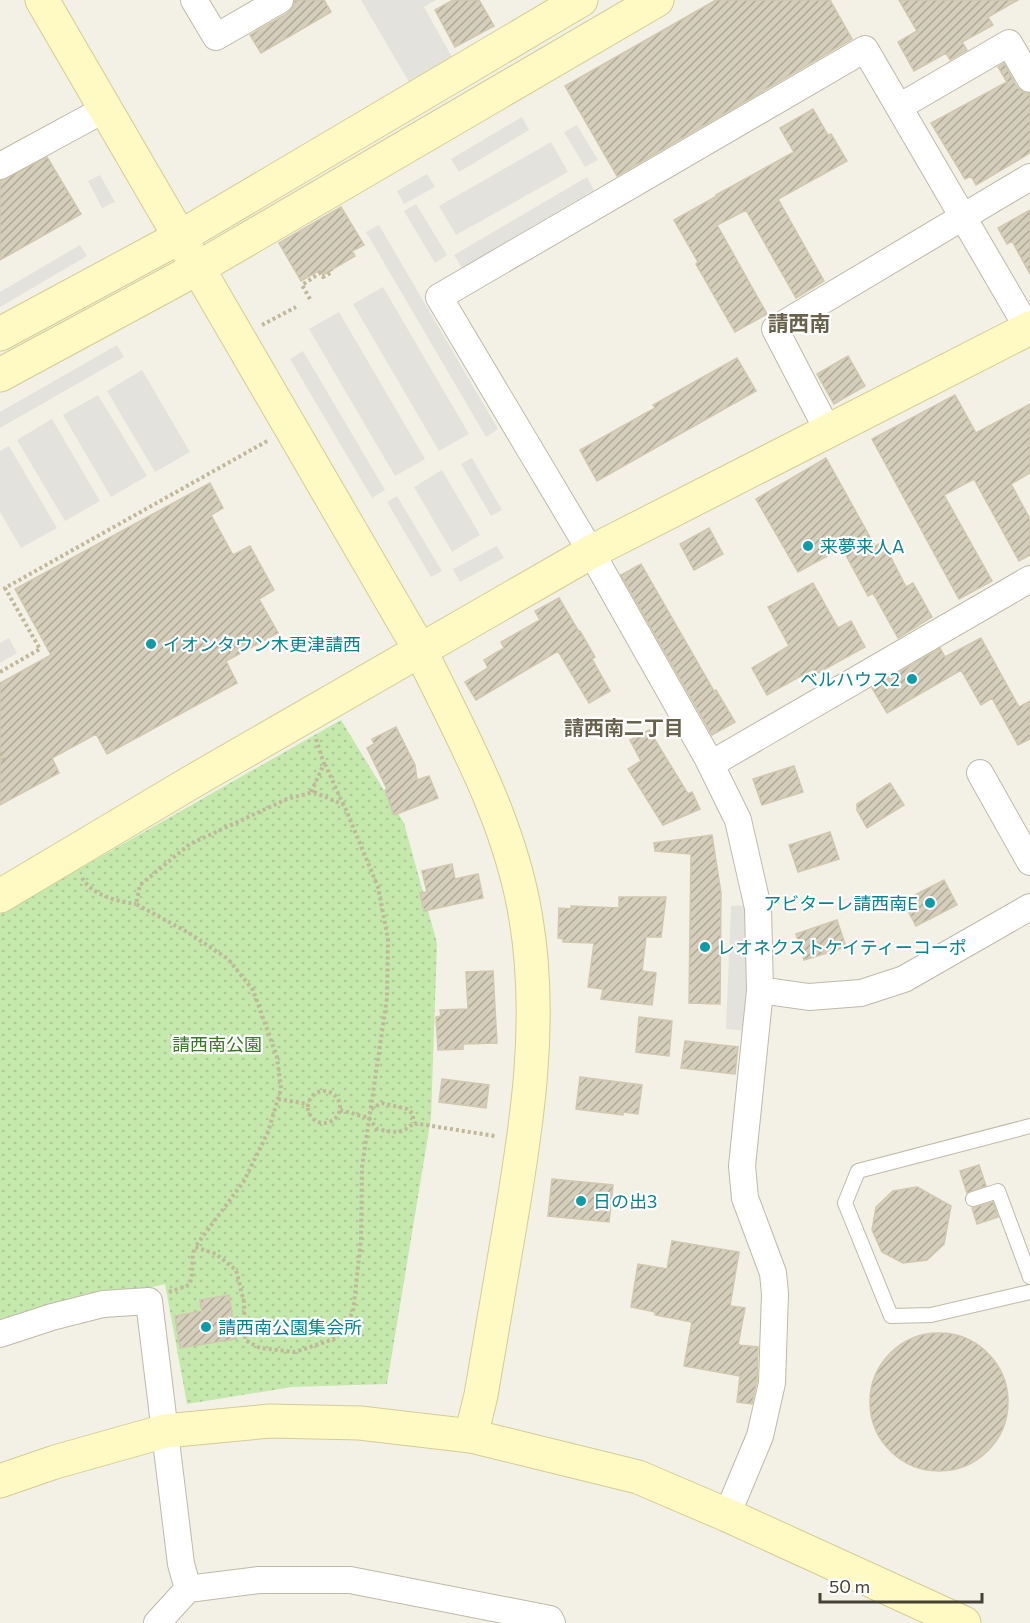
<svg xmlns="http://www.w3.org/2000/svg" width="1030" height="1623" font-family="Commissioner,'Noto Sans JP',sans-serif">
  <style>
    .park { fill: url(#park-dots) }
    .parking { fill: #e4e2dd }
    .building { fill: url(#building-hatch); stroke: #d0c7ae; stroke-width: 1.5 }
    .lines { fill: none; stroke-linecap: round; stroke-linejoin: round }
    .lane-casing { stroke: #bebaa8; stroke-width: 16 }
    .street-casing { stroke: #bebaa8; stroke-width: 28 }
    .secondary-casing { stroke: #d4cc94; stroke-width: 35 }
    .path { stroke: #c0b899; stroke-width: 4; stroke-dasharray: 3 3; stroke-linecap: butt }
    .lane { stroke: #fff; stroke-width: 14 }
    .street { stroke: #fff; stroke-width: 26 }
    .secondary { stroke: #fff9c3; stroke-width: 33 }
    .culture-dot { fill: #0f9aa8; stroke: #fff; stroke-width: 2 }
    .labels { text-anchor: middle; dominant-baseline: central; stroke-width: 4.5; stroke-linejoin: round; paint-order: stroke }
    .culture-label { font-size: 18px; fill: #0d838f; stroke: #fff; text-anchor: start }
    .park-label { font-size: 18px; fill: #3a7827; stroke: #fff }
    .neighbourhood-label { font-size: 20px; font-weight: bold; fill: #68614c; stroke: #fff }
    .quarter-label { font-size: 21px; font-weight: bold; fill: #68614c; stroke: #fff }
  </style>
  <defs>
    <pattern id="park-dots" width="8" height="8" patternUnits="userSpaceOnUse" patternTransform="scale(1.5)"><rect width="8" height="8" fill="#c5e8ad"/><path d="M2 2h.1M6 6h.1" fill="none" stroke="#abc895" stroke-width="1.8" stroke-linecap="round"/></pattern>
    <pattern id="building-hatch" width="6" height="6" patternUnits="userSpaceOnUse" patternTransform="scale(1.5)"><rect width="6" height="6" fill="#d5ceba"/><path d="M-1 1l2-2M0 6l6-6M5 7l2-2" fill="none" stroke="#afa998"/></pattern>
  </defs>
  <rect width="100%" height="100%" fill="#f3f1e5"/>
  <!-- park -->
  <path class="park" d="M341 720 404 823 437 943 431 1118 387 1384 292 1387 187 1404 165 1284 48 1311 0 1325V914Z"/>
  <!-- parking -->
  <path class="parking" d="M361 0H436L424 7 452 57 409 82Z
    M522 117 529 130 459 172 451 159Z
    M577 125 598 160 585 167 564 132Z
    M551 142 568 172 456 235 439 206Z
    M427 174 435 187 404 204 397 191Z
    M100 175 115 202 102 208 88 181Z
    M587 177 594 190 462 268 454 255Z
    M416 204 447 255 435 263 404 211Z
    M379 225 498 429 486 437 366 232Z
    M80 245 87 256 0 307V292Z
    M383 287 469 434 439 451 353 304Z
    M339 312 425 459 395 476 309 329Z
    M117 345 124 357 0 428V412Z
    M303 351 385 490 372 498 290 359Z
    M142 370 190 452 155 472 107 391Z
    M98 395 147 476 111 497 63 415Z
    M52 419 100 501 65 521 17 440Z
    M9 446 57 528 21 548 0 512V451Z
    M472 458 502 510 491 516 461 464Z
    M442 470 480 535 452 552 414 487Z
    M397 496 442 571 431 577 387 502Z
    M497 546 504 558 460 582 453 569Z
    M9 638 17 653 0 663V643Z
    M751 905 749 1031 726 1029 731 906Z"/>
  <!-- building -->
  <path class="building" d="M295 0H324L331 12 261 53 250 35 288 13 293 7Z
    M453 0H479L494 26 455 47 435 10Z
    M716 0H830L852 39 617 176 565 86Z
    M899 0H1018L988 17 993 25 962 42 967 50 950 60 946 53 914 71 898 42 917 31Z
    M1004 63 1017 87 1023 92 1030 94V153L976 185 971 176 965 179 931 123 1007 82 998 67Z
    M813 109 828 135 831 134 847 161 778 199 824 281 796 298 746 210 717 225 767 314 735 332 696 264 698 262 674 220 717 196 716 195 794 152 780 128Z
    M47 157 81 214 0 260V181Z
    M341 207 364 245 352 251 355 256 323 275 320 270 301 281 279 243Z
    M1030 210V274L1012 241 1007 244 998 228Z
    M848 356 865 386 834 404 817 374Z
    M737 358 756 391 597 481 580 450 655 408 653 405Z
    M955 395 976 433 1030 404V473L1011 484 1030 519V555L1019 561 974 479 944 495 992 581 959 599 872 439Z
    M826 458 875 546 883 542 906 587 913 583 932 617 898 638 873 593 868 596 842 548 798 572 756 499Z
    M210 483 223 508 211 515 233 555 250 546 274 590 259 599 278 633 226 661 237 683 107 754 96 734 52 758 59 773 0 805V683L51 655 15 589Z
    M709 528 723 554 694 570 680 544Z
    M641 564 714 691 716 690 735 722 712 735 621 575Z
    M813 583 838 628 851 621 865 647 816 674 813 669 767 695 752 668 789 646 768 607Z
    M559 598 579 632 580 631 595 657 592 659 610 691 589 703 558 651 476 700 465 682 488 668 484 660 504 648 501 642 540 620 535 611Z
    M981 638 1019 707 1030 701V739L1018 745 992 698 981 705 961 670 887 713 872 688 940 648 945 657Z
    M396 727 415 765 417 780 429 776 438 798 394 815 385 790 387 789 367 748 374 744 372 739Z
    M649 730 688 794 692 792 700 809 663 825 628 769 641 761 630 740Z
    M794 766 803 792 762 805 753 779Z
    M890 783 904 805 867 828 857 810V804Z
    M830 832 839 859 798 872 789 845Z
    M712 835 721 893 720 1004 689 1003 691 854 655 851 654 843Z
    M452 864 455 879 478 874 483 898 424 911 420 893 427 892 422 871Z
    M944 880 957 905 916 926 903 901Z
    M619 897H666L661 937H646L642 971 656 973 652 1005 601 999 603 989 588 987 594 943 563 942V939L558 938 559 908 571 909V906L619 908Z
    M837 920 846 947 804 960 796 934Z
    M493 971 497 1043 463 1044V1049L438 1050 436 1017 441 1016 440 1010 468 1009 466 972Z
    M639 1017 672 1021 669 1056 636 1052Z
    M685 1041 738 1047 735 1074 681 1068Z
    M580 1077 642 1085 638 1114 623 1112V1115L576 1109Z
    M442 1079 489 1085 486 1108 439 1102Z
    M979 1165 986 1186 967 1193 960 1171Z
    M552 1179 613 1185 609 1222 548 1216Z
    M917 1187 951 1206 944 1244 927 1260 903 1263 882 1252 872 1230 876 1207 893 1191Z
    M993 1202 998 1217 977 1224 972 1208Z
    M672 1241 739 1252 730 1306 745 1308 738 1345 758 1347 757 1381 752 1404 737 1402 740 1376 684 1366 692 1322 655 1315V1312L631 1307 638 1264 667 1269Z
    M229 1295 236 1339 180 1348 175 1316 202 1311 200 1300Z
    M870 1402a69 69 0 1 1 138 0a69 69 0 1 1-138 0Z"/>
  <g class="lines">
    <!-- lane casing -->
    <g class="lane-casing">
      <path id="lane" d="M1030 1126 858 1171 845 1203 891 1316 931 1315 1030 1292
        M973 1199 998 1191 1030 1277"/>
    </g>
    <!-- street casing -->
    <g class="street-casing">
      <path id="street" d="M194 0 216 37 280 0
        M899 107 1009 43 1030 79
        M0 166 105 109
        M828 431 775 329 1030 177
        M711 764 1030 579
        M980 773 1030 862
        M760 990 809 997 861 993 904 979 1030 907
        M0 1334 52 1317 103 1304 149 1301 181 1564 188 1589
        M727 1515 760 1436 772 1383 775 1294 773 1273 745 1198 742 1166 760 990 758 908 738 820 707 757 591 552 439 297 865 49 1030 332
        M157 1623 188 1589 259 1580H350L550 1619 552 1623"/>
    </g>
    <!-- secondary casing -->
    <g class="secondary-casing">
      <path id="secondary" d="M42 0 420 650C462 736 511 823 526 919 543 1021 527 1125 510 1225 500 1282 491 1339 481 1395L471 1436
        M0 334 180 237 581 0
        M0 375 198 268 657 0
        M0 896 195 780 591 552 1030 328
        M0 1481 55 1462 165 1431 270 1421 360 1423 471 1436 638 1477 727 1515 964 1623"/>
    </g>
    <!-- path -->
    <path class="path" d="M310 299 302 285 320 273 323 277 332 272 331 270
      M262 325 296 307
      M0 672 40 649 5 588 269 440
      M0 753 4 760
      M325 764 343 804
      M311 792 324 764 316 739
      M314 792 344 805 378 887 388 939 387 998 362 1167 361 1240 353 1312 337 1338 295 1352 260 1348 245 1340 244 1302 236 1270 216 1254 195 1247 244 1181 268 1132 281 1089 277 1057 253 990 228 959 189 933 136 904 140 885 190 844 287 799Z
      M82 878C92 895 116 901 136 904
      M308 1107a16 16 0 1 1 32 0a16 16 0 1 1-32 0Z
      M278 1099 308 1104
      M371 1109 382 1103 407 1109 413 1114V1123
      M340 1110 369 1118 377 1129C392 1132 403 1135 413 1123L495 1136
      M169 1292 189 1285C195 1272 190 1260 195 1247"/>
    <!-- lane -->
    <use href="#lane" class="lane"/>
    <!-- street -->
    <use href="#street" class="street"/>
    <!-- secondary -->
    <use href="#secondary" class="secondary"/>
  </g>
  <!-- markers -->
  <g class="culture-dot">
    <circle cx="808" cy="546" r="6"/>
    <circle cx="151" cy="644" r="6"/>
    <circle cx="912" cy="679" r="6"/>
    <circle cx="930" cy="903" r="6"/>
    <circle cx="705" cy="947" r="6"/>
    <circle cx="581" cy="1201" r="6"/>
    <circle cx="206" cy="1327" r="6"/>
  </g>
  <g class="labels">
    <!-- culture labels -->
    <g class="culture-label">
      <text x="820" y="546">来夢来人A</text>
      <text x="163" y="644">イオンタウン木更津請西</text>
      <text x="900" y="679" text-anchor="end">ベルハウス2</text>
      <text x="918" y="903" text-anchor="end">アビターレ請西南E</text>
      <text x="717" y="947">レオネクストケイティーコーポ</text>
      <text x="593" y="1201">日の出3</text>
      <text x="218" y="1327">請西南公園集会所</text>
    </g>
    <!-- park labels -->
    <g class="park-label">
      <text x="217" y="1044">請西南公園</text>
    </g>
    <!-- neighbourhood labels -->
    <g class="neighbourhood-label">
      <text x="624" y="727">請西南二丁目</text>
    </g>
    <!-- quarter labels -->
    <g class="quarter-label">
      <text x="799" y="322">請西南</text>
    </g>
  </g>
  <!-- scale -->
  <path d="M820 1593v9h162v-9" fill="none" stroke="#454135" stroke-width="3"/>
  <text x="829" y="1593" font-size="18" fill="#454135" stroke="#ffffff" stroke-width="4.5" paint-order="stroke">50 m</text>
</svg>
